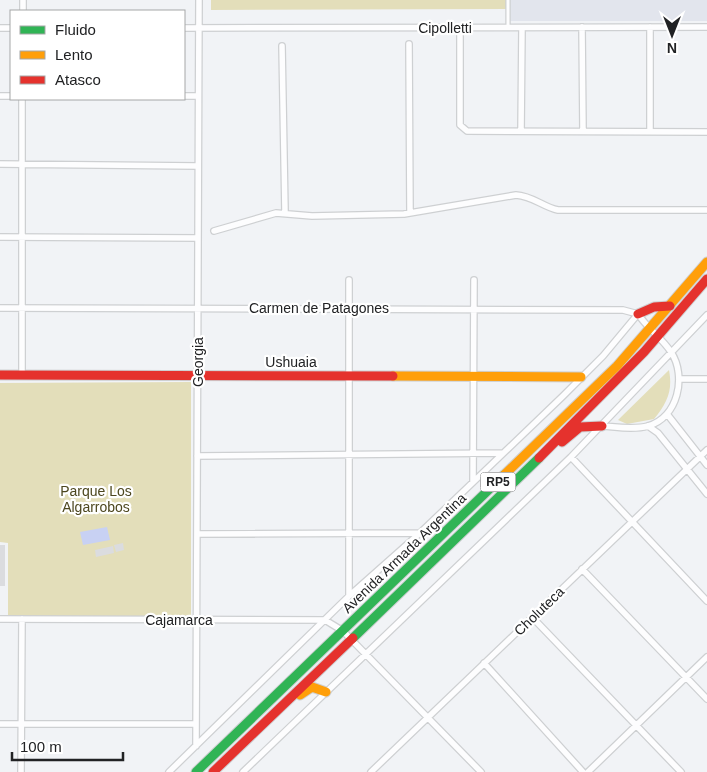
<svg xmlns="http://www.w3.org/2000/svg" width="707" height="772" font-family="Helvetica,sans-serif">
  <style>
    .built { fill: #e2e5ed }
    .green { fill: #e3deba }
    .water { fill: #c8d1f3 }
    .building { fill: #dbdcdf }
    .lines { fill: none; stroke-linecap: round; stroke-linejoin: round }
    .lane-casing { stroke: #ced0d2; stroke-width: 5.5 }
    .street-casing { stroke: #ced0d2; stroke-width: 8 }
    .fast-casing { stroke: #ced0d2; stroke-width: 11 }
    .slow-casing { stroke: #ced0d2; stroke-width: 11 }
    .jam-casing { stroke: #ced0d2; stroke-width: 11 }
    .lane { stroke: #fdfdfe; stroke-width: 3 }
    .street { stroke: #fdfdfe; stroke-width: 5.5 }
    .fast { stroke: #30b455; stroke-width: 9 }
    .slow { stroke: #ff9f0a; stroke-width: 9 }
    .jam { stroke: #e5322d; stroke-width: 9 }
    .labels { text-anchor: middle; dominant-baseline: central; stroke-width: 4.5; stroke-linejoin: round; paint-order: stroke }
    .shield { fill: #fff; stroke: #646466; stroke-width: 1 }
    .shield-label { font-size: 12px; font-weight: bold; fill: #212224 }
    .street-label { font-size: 14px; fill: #212224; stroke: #fff }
    .park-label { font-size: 14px; fill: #4d471f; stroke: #fff }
  </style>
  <rect width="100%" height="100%" fill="#f1f3f6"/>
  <!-- built -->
  <path class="built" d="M507 0H707V21H507Z"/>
  <!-- green -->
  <path class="green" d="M211 0H507V9L211 10Z
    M669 370C673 391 667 403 654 419L627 424 618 420Z
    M191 382V616L8 617V543L0 542V383Z"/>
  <!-- water -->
  <path class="water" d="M107 527 110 540 83 545 80 532Z"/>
  <!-- building -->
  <path class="building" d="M123 543 124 550 116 552 114 545Z
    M0 545H5V586H0Z
    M113 546 114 553 96 557 95 550Z"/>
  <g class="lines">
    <!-- lane casing -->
    <g class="lane-casing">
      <path id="lane" d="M508 0V27"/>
    </g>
    <!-- street casing -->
    <g class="street-casing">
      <path id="street" d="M23 11V0
        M582 27 583 131
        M650 27V132
        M0 28H11
        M184 28 707 27
        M460 28V125L467 131 707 132
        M409 44 410 213
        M282 46 285 212
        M0 96H11
        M184 96H198
        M521 131 522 28
        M0 164 197 166
        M214 231 276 213 312 216 404 214 516 195C533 196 543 207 558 210H707
        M0 237 198 238
        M349 280V596
        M0 308 623 310 638 314
        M22 375V99
        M679 379H707
        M667 414 707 465
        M602 426C617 427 634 430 648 426 678 418 687 376 671 352 662 338 647 328 638 314
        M648 426 658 433 707 494
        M197 456 503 453
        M571 457 707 601
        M473 482 474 280
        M197 534 420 533
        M582 569 707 699
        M532 617 681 772
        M0 619 325 620 343 631 481 772
        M484 663 583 772
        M0 724H196
        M196 746 199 0
        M21 772 22 619
        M169 772 349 596 420 533 563 396 603 356 638 314
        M243 772 571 457 707 315
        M371 772 707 450
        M588 772 707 657"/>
    </g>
    <!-- fast casing -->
    <g class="fast-casing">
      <path id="fast" d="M353 638 539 458
        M196 772 504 475"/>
    </g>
    <!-- slow casing -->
    <g class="slow-casing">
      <path id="slow" d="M393 376 581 377
        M504 475 617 366 707 262
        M300 695 312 687 326 692"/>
    </g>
    <!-- jam casing -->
    <g class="jam-casing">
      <path id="jam" d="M638 314 654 307 670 306
        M0 375 393 376
        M562 442 580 427 602 426
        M539 458 644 352 707 279
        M213 772 353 638"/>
    </g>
    <!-- lane -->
    <use href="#lane" class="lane"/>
    <!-- street -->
    <use href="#street" class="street"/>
    <!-- fast -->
    <use href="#fast" class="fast"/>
    <!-- slow -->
    <use href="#slow" class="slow"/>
    <!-- jam -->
    <use href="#jam" class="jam"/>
  </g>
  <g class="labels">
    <!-- shield labels -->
    <rect class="shield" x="480.5" y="472.5" width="35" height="19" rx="4"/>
    <g class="shield-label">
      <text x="498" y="482">RP5</text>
    </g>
    <!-- street labels -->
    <g class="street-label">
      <text x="445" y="28">Cipolletti</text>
      <text x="319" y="308">Carmen de Patagones</text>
      <text transform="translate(198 362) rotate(-90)">Georgia</text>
      <text x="291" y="362">Ushuaia</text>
      <text transform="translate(404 553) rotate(-44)">Avenida Armada Argentina</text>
      <text transform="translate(539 611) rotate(-44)">Choluteca</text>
      <text x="179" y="620">Cajamarca</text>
    </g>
    <!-- park labels -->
    <g class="park-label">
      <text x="96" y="491">Parque Los<tspan x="96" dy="16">Algarrobos</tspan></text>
    </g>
  </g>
  <!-- legend -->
  <rect x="10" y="10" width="175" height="90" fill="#ffffff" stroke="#a6a7a7"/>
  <rect x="20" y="26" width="25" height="8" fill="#30b455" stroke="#a6a7a7"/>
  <text x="55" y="35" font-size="15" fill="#212224">Fluido</text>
  <rect x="20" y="51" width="25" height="8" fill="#ff9f0a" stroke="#a6a7a7"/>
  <text x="55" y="60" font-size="15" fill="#212224">Lento</text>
  <rect x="20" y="76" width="25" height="8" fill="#e5322d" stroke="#a6a7a7"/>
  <text x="55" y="85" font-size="15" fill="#212224">Atasco</text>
  <!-- north arrow -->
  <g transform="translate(672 35) rotate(180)" stroke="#ffffff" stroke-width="4" paint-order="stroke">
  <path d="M0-4L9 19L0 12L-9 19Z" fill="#212224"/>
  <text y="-8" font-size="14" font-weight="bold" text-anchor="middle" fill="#212224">N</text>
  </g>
  <!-- scale -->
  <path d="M12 752v8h111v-8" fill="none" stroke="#212224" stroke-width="2.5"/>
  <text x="20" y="752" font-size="15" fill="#212224" stroke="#ffffff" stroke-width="4" paint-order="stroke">100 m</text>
</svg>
